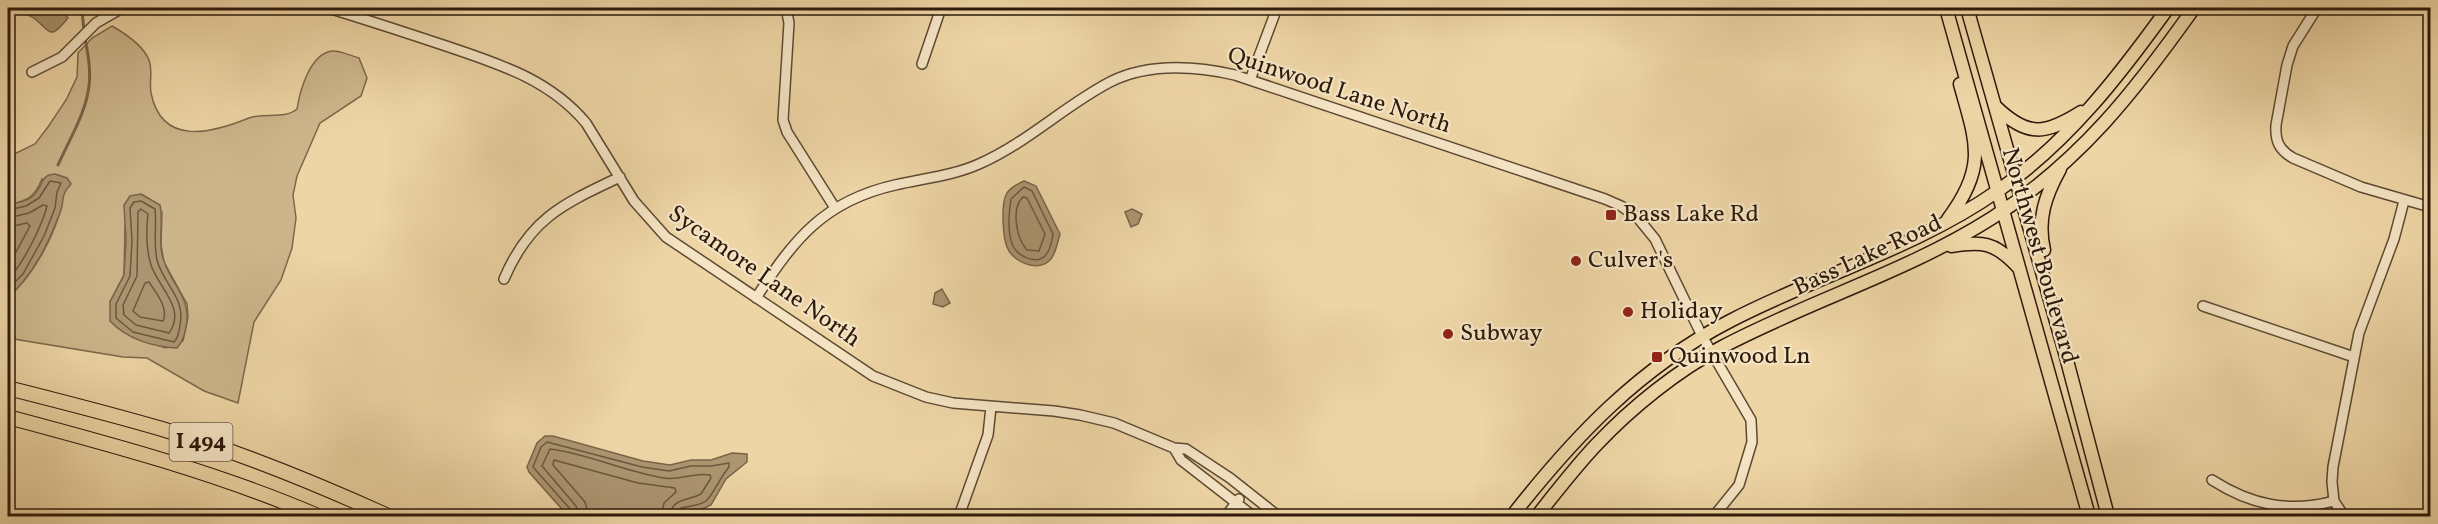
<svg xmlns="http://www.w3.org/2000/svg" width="2438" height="524" font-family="Vollkorn,serif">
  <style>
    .green { fill: #cdb58b; stroke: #7d684b; stroke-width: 1.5; fill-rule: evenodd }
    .water { fill: #ac9571; stroke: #796448; stroke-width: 1.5 }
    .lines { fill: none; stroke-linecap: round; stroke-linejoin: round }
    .shore { stroke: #6c583e; stroke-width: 1.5 }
    .stream { stroke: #796448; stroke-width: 3 }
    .minor-casing { stroke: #5d4932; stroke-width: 12 }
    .major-casing { stroke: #2d1a0b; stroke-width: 15 }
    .highway-casing { stroke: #2d1a0b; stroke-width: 16 }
    .minor { stroke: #f4e4c4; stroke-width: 9 }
    .major { stroke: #eed5a5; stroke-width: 12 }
    .highway { stroke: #eed5a5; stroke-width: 14 }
    .poi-dot { fill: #8f2418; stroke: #f4e4c4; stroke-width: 2 }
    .labels { text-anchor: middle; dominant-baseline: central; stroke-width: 4.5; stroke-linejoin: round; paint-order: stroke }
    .shield { fill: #f4e4c4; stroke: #695742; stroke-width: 1.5 }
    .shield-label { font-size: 22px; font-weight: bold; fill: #2d1a0b }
    .street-label { font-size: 24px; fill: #2d1a0b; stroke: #f4e4c4 }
    .poi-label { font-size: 24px; fill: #2d1a0b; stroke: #f4e4c4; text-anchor: start }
  </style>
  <rect width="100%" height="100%" fill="#eed5a5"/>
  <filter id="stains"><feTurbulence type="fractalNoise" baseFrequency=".00333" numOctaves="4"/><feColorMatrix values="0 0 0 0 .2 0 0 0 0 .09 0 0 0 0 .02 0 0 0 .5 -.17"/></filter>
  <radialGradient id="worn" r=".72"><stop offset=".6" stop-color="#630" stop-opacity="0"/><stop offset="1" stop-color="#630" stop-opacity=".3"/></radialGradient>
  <!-- green -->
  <path class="green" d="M112 26C126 34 143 45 149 60 153 71 149 82 151 93 162 147 212 133 249 118 265 112 284 120 297 109 300 90 310 54 332 51 340 50 351 56 359 58L367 78 361 96 320 123 297 176 293 195 296 218 292 248 281 280 254 322 238 403 204 391 147 358 123 357 8 338V297C35 274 60 228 63 193L42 179C34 198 28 200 8 205V157L35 144 48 127 66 100 77 77 78 53 92 38ZM162 212 161 245 164 262 187 304 188 317 183 341 166 348 147 342 110 302 124 275 125 225Z"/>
  <!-- water -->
  <path class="water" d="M8 8H61L68 18C50 40 52 33 35 19 28 14 16 11 8 10Z
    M55 174 67 178 71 184C60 195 65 200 60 213 48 244 33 276 8 297V205C17 203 29 201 35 194 44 184 40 175 55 174Z
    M1024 181 1036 186 1060 234C1057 243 1056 254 1050 260 1037 273 1012 261 1007 247 1003 237 1001 205 1006 195 1009 188 1017 184 1024 181Z
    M141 194 160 205C164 223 157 243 164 261 172 286 192 298 186 327 184 336 183 341 177 348 153 347 127 339 110 321V302L124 275 126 241 124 205 130 196Z
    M1132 209 1142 214 1138 224 1131 227 1125 212Z
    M942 289 950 303 943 307 933 304 935 293Z
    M545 436H553L643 461 670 465 691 460H711L732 453 747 454V462L726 479 711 505 696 512 673 516H568L529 472 527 467 537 443Z"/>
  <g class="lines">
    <!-- shore -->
    <path class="shore" d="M1024 187 1032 191 1053 234C1052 241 1050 251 1045 256 1036 265 1018 256 1013 246 1007 233 1009 212 1011 199Z
      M1023 197 1027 198 1045 234 1039 251 1027 250C1016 238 1011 208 1023 197Z
      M141 201 155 209C157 226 153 241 157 260 163 284 186 298 180 325 179 331 179 337 174 342L133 332 116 318V304L130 276 132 241 130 208 134 202Z
      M141 209 148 214C146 231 146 249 151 265 158 287 187 309 169 333L136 325 124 315 123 305 137 276 138 212Z
      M8 210 26 206 39 198 50 181 61 183 57 192 55 208 44 236 23 274 8 289
      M8 218 29 213 43 205 47 206C42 226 22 266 8 279
      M8 227 27 223 30 226 8 267
      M149 282C156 293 169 308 163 321L140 317 133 311 145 283Z
      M572 516 571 510 533 467 541 447 547 442 642 467 669 471 691 466H711L729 463V467C720 477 714 494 706 501 699 506 689 506 681 508L677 516
      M580 516 576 506 542 466 550 449C586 453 626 472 664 478 679 481 694 472 710 475L711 478 701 494C688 501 671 498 670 516
      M589 516 585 502 553 465 554 460 638 483 675 488 676 492 664 503 661 516"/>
    <!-- stream -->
    <path class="stream" d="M84 8 82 10 84 32
      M58 165C69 140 86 113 89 86 91 70 88 54 85 38"/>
    <!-- minor casing -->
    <g class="minor-casing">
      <path id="minor" d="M328 8C367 20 407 33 446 46 499 64 549 79 586 123L634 201 666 237 873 376 926 397 953 403 1054 411 1080 415 1114 423 1174 448 1186 449 1230 478 1278 516
        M786 8 789 23 783 120 787 132 835 208
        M2317 8 2293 46 2287 65 2276 125C2275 141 2279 150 2293 158L2361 187 2430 207
        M922 64 941 8
        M32 72 62 57 96 23 122 8
        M1250 80 1277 8
        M504 279C530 218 563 204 620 177
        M756 298C794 239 824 201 895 185 924 178 952 176 979 164 1027 143 1064 106 1110 82 1148 63 1195 66 1235 75L1605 199 1621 206 1637 217 1655 239 1702 336 1751 420 1752 442 1739 485 1714 516
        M2203 306 2354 357
        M1174 448 1181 460 1253 516
        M2212 480C2251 505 2289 513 2334 501L2344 516
        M2334 501 2332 482 2333 467 2359 333 2394 239 2404 201
        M959 516 988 435 991 407
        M1226 516 1239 499"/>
    </g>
    <!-- major casing -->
    <g class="major-casing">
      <path id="major" d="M1946 8 2089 516
        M1967 8 2065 353 2108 516
        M1996 107C2028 138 2046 134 2081 112
        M1948 219C1988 166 1976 142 1960 84
        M1951 246C1982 241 1995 242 2018 267
        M2044 250C2037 220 2045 196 2060 169
        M1512 516C1574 437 1639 368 1730 321 1818 275 1917 248 1999 190 2069 141 2119 76 2168 8
        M1537 516C1556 492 1576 466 1597 444 1632 407 1678 370 1722 347 1811 300 1907 272 1992 218 2080 162 2135 91 2194 8"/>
    </g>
    <!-- highway casing -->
    <g class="highway-casing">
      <path id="highway" d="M8 388C59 401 111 414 162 429 240 452 315 483 388 516
        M8 417C113 445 218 473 318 516"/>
    </g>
    <!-- minor -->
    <use href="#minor" class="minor"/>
    <!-- major -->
    <use href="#major" class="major"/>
    <!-- highway -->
    <use href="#highway" class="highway"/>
  </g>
  <!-- markers -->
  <g class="poi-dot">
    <rect x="1605" y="209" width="12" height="12" rx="3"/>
    <circle cx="1576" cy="261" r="6"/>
    <circle cx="1628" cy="312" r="6"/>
    <circle cx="1448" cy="334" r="6"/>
    <rect x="1651" y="351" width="12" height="12" rx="3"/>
  </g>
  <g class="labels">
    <!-- shield labels -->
    <rect class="shield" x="169.5" y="423" width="63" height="38" rx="4.5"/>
    <g class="shield-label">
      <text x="201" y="442">I 494</text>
    </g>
    <!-- street labels -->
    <g class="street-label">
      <text transform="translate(1339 91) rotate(18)">Quinwood Lane North</text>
      <text transform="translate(1868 256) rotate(-25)">Bass Lake Road</text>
      <text transform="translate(2039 256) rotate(74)">Northwest Boulevard</text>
      <text transform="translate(764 277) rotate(35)">Sycamore Lane North</text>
    </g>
    <!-- poi labels -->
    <g class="poi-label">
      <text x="1623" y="215">Bass Lake Rd</text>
      <text x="1588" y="261">Culver's</text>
      <text x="1640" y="312">Holiday</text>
      <text x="1460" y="334">Subway</text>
      <text x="1669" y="357">Quinwood Ln</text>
    </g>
  </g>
  <!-- margin -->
  <rect width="2438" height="524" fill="none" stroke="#eed5a5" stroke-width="30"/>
  <rect x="9" y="9" width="2420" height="506" fill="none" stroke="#2d1a0b" stroke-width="3"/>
  <rect x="15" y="15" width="2408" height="494" fill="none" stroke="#2d1a0b" stroke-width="1.5"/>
  <rect width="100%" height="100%" filter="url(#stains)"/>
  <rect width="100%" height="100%" fill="url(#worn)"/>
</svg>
